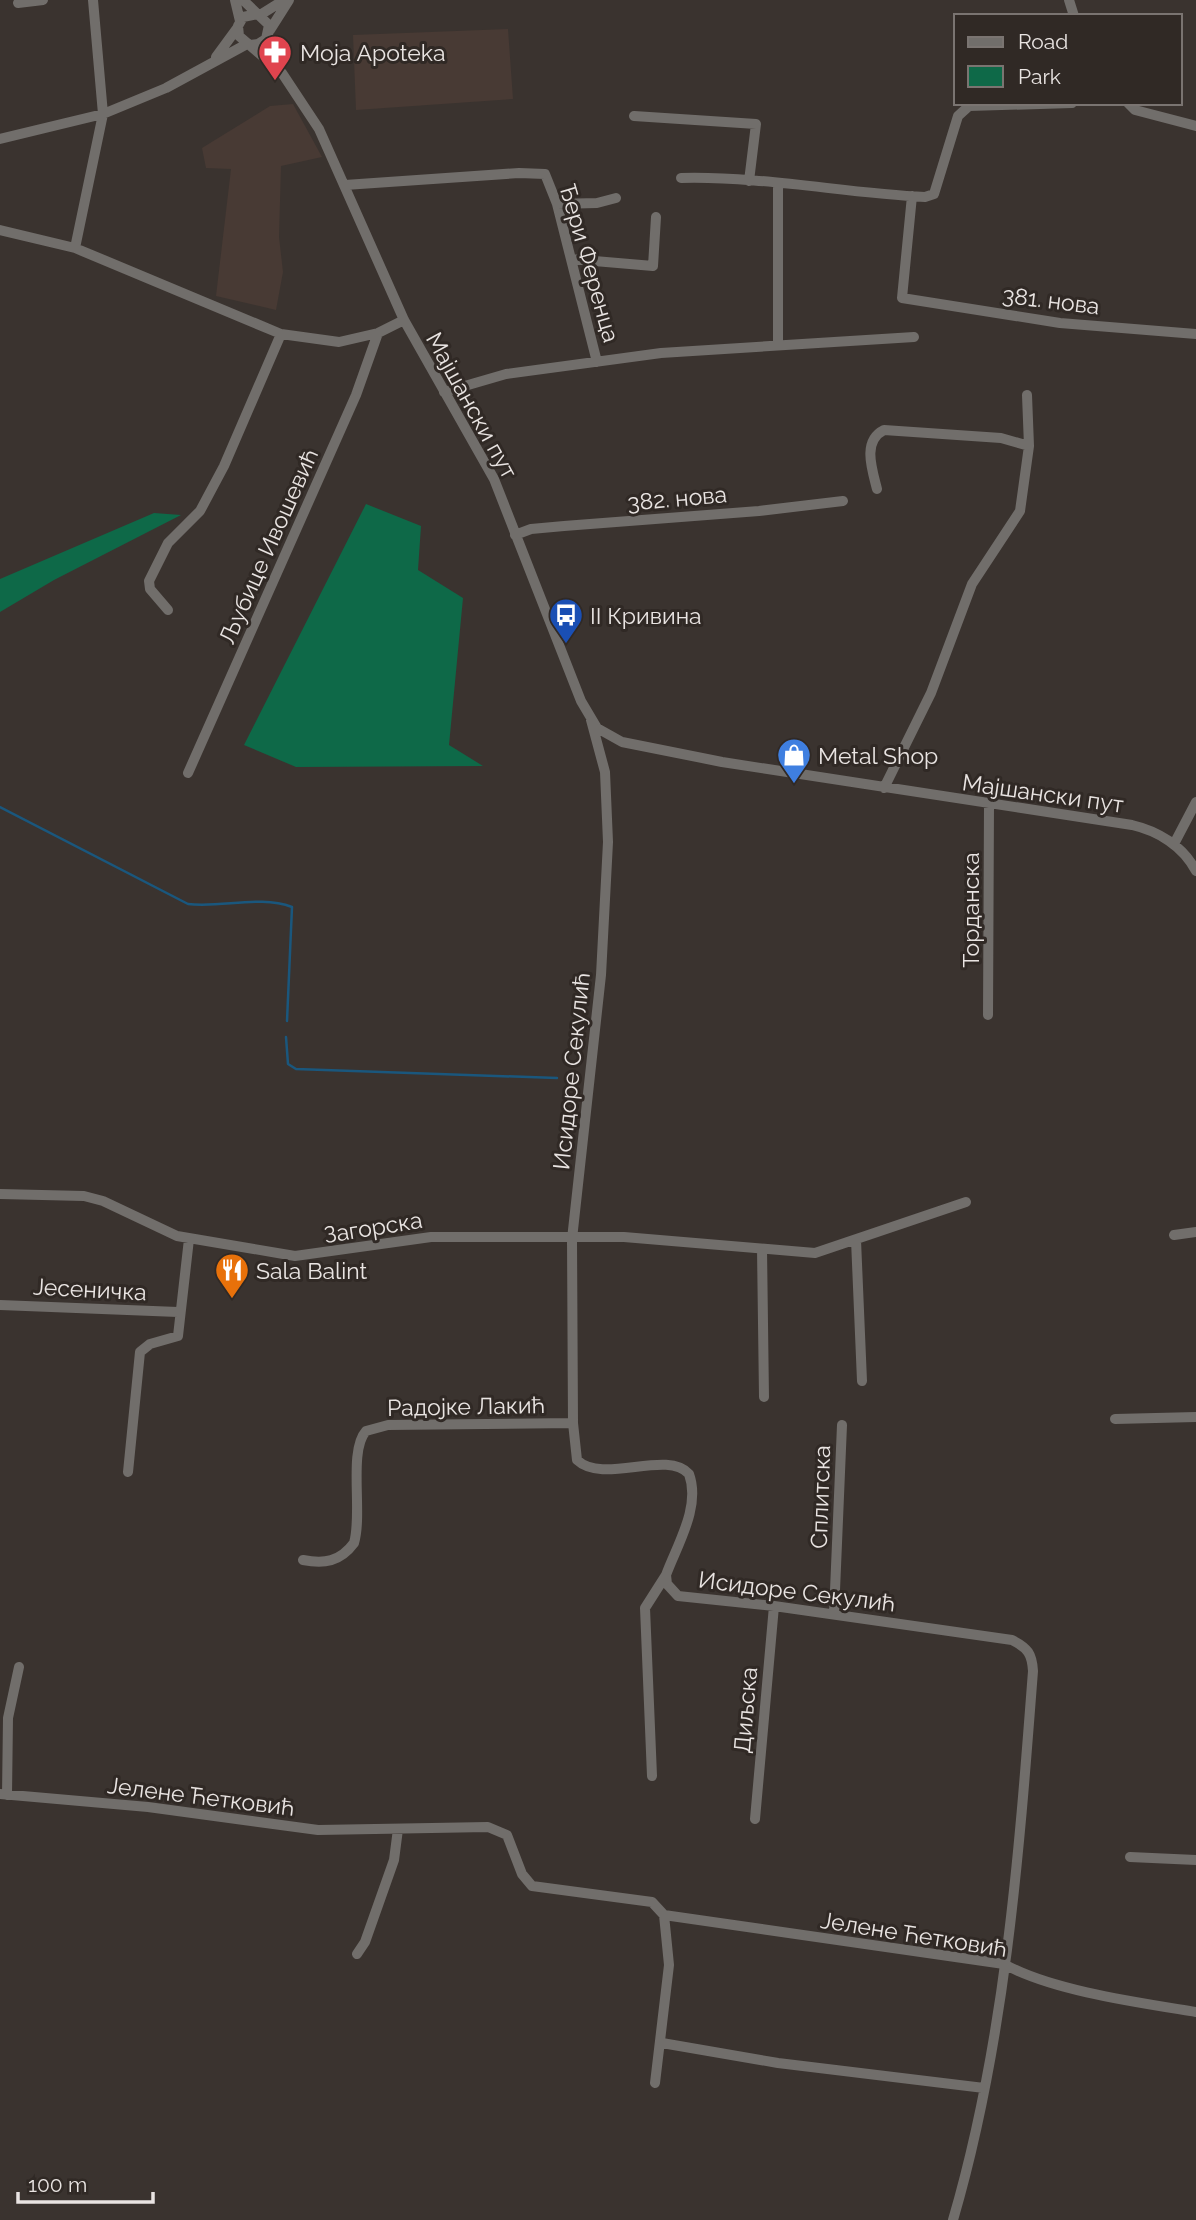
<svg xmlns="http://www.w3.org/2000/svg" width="1196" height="2220" font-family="Raleway,sans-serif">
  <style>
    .built { fill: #483a34 }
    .green { fill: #0e6948 }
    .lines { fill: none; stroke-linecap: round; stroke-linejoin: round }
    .stream { stroke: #1a577d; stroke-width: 2.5 }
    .minor { stroke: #716e6b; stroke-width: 10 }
    .labels { text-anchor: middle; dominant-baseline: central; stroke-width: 6; stroke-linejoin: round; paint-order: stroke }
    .poi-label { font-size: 23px; fill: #e9e4e2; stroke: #302925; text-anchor: start }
    .street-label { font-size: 23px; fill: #e9e4e2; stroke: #302925 }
  </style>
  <rect width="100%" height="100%" fill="#3a332f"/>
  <!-- built -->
  <path class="built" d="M508 29 513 99 356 110 353 35Z
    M293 104 322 157 281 166 279 237 283 272 276 310 216 296 231 169 206 168 202 148 270 106Z"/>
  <!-- green -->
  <path class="green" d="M366 504 421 526 418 570 463 598 449 745 483 766 296 767 244 745Z
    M154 513 181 515 54 580 0 612V579Z"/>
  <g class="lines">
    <!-- stream -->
    <path class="stream" d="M0 807 188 904C222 908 260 895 292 907L287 1021
      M286 1037 288 1064 296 1069 557 1078"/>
    <!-- minor -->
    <path class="minor" d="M93 0 103 114 75 248 281 334 339 342 378 333 404 320
      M235 0 240 21
      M243 0 269 25 266 39 258 44 250 45
      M1069 0 1074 16
      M18 3 43 0
      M258 14 243 17 238 26 239 36 282 73 319 129 404 320 494 479 581 701 597 728 622 742 722 762 1132 825C1158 831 1183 846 1196 871
      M260 15 284 0
      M270 30 289 0
      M268 35 280 69
      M216 57 238 27
      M1128 103 1135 110 1196 126
      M634 116 756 124 749 181
      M0 139 103 114 166 88 247 44
      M681 178C763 176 844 193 925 197L934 194 958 116 969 106 1072 103
      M345 185 519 173 545 174 557 204 597 362
      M912 196 902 298 1060 323 1196 334
      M557 204 597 203 616 198
      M0 230 75 248
      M571 259 653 266 656 217
      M778 344V184
      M444 392 506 374 661 353 914 337
      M877 489C872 469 862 441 884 430L1001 438 1029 446
      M515 535 531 529 564 526 759 511 843 501
      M168 610 150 589 149 581 168 543 200 511 224 466 281 334
      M591 720 605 772 608 842 601 975 572 1239 573 1423 577 1460C603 1485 667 1449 689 1474 701 1507 677 1545 666 1575L667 1584 678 1596 774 1606 1012 1640C1028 1648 1032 1654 1033 1671 1019 1855 1005 2042 953 2220
      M188 773 356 395 378 333
      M884 788 931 693 972 584 1020 511 1029 446 1027 395
      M1174 844 1196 802
      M988 1015 989 805
      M0 1194 84 1196 103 1201 177 1236 295 1256 431 1237H624L815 1253 966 1202
      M1174 1235 1196 1232
      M856 1240 862 1381
      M762 1249 764 1397
      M0 1305 178 1312
      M1115 1419 1196 1417
      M128 1472 140 1352 150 1344 178 1336 189 1239
      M303 1560C324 1564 340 1562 354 1543 363 1513 348 1451 366 1431L388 1425 573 1423
      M834 1614 842 1425
      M652 1776 645 1608 666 1575
      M0 1794 148 1807 318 1830 488 1827 507 1835 522 1874 532 1886 652 1902 664 1915 1004 1964C1052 1991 1141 2003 1196 2012
      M7 1795 8 1718 19 1667
      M755 1819 774 1606
      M1130 1857 1196 1860
      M357 1954 365 1942 394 1860 398 1829
      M662 2043 778 2063 984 2088
      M655 2083 669 1965 664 1915"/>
  </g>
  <!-- icons -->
  <defs>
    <g id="pharmacy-pin" transform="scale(1.75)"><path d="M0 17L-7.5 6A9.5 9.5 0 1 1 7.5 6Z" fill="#e0444e" stroke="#302925"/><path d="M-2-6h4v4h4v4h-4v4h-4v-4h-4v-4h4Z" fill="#fff"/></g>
    <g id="bus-pin" transform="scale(1.75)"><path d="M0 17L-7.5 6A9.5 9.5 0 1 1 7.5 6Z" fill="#1a4fb4" stroke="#302925"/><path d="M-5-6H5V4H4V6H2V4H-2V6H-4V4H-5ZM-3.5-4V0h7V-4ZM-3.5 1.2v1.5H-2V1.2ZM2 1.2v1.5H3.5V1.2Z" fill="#fff"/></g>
    <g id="shop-pin" transform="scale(1.75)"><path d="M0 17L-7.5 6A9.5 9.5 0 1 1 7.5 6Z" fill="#3f7fe0" stroke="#302925"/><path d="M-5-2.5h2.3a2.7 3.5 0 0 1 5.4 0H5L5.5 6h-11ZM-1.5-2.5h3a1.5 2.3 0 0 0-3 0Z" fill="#fff"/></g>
    <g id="restaurant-pin" transform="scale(1.75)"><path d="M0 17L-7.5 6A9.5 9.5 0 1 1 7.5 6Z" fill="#e8710a" stroke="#302925"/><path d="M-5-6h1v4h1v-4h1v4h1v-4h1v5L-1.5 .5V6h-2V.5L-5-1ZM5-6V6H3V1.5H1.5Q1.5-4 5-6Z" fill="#fff"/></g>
  </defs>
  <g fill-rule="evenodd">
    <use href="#pharmacy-pin" x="275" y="52"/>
    <use href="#bus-pin" x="566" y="615"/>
    <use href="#shop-pin" x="794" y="755"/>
    <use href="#restaurant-pin" x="232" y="1270"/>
  </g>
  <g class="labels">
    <!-- poi labels -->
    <g class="poi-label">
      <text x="300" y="52">Moja Apoteka</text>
      <text x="590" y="615">II Кривина</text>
      <text x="818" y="755">Metal Shop</text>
      <text x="256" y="1270">Sala Balint</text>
    </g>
    <!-- street labels -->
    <g class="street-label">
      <text transform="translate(590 263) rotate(74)">Ђери Ференца</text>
      <text transform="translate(1051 300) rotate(7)">381. нова</text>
      <text transform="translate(472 405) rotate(61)">Мајшански пут</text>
      <text transform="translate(677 498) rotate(-5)">382. нова</text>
      <text transform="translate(268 546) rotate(-66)">Љубице Ивошевић</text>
      <text transform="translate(1043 793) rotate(8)">Мајшански пут</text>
      <text transform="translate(970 910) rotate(-90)">Торданска</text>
      <text transform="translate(571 1071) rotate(-84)">Исидоре Секулић</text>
      <text transform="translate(373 1227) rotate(-9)">Загорска</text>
      <text transform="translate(90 1289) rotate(3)">Јесеничка</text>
      <text transform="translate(466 1406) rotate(-1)">Радојке Лакић</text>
      <text transform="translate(820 1497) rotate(-88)">Сплитска</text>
      <text transform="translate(797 1591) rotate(7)">Исидоре Секулић</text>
      <text transform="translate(745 1710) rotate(-85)">Диљска</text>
      <text transform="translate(201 1796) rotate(7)">Јелене Ћетковић</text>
      <text transform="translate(914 1934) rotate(9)">Јелене Ћетковић</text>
    </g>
  </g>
  <!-- legend -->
  <rect x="954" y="14" width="228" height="91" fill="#302925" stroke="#7a7471" stroke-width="2"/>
  <rect x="968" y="37" width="35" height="10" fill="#716e6b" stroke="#7a7471" stroke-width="2"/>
  <text x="1018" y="49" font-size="21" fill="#e9e4e2">Road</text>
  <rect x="968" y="66" width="35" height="21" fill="#0e6948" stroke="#7a7471" stroke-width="2"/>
  <text x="1018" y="84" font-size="21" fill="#e9e4e2">Park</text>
  <!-- scale -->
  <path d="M18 2192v10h135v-10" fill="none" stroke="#e9e4e2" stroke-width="3.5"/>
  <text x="28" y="2192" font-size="21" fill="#e9e4e2" stroke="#302925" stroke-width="5" paint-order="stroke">100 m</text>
</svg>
